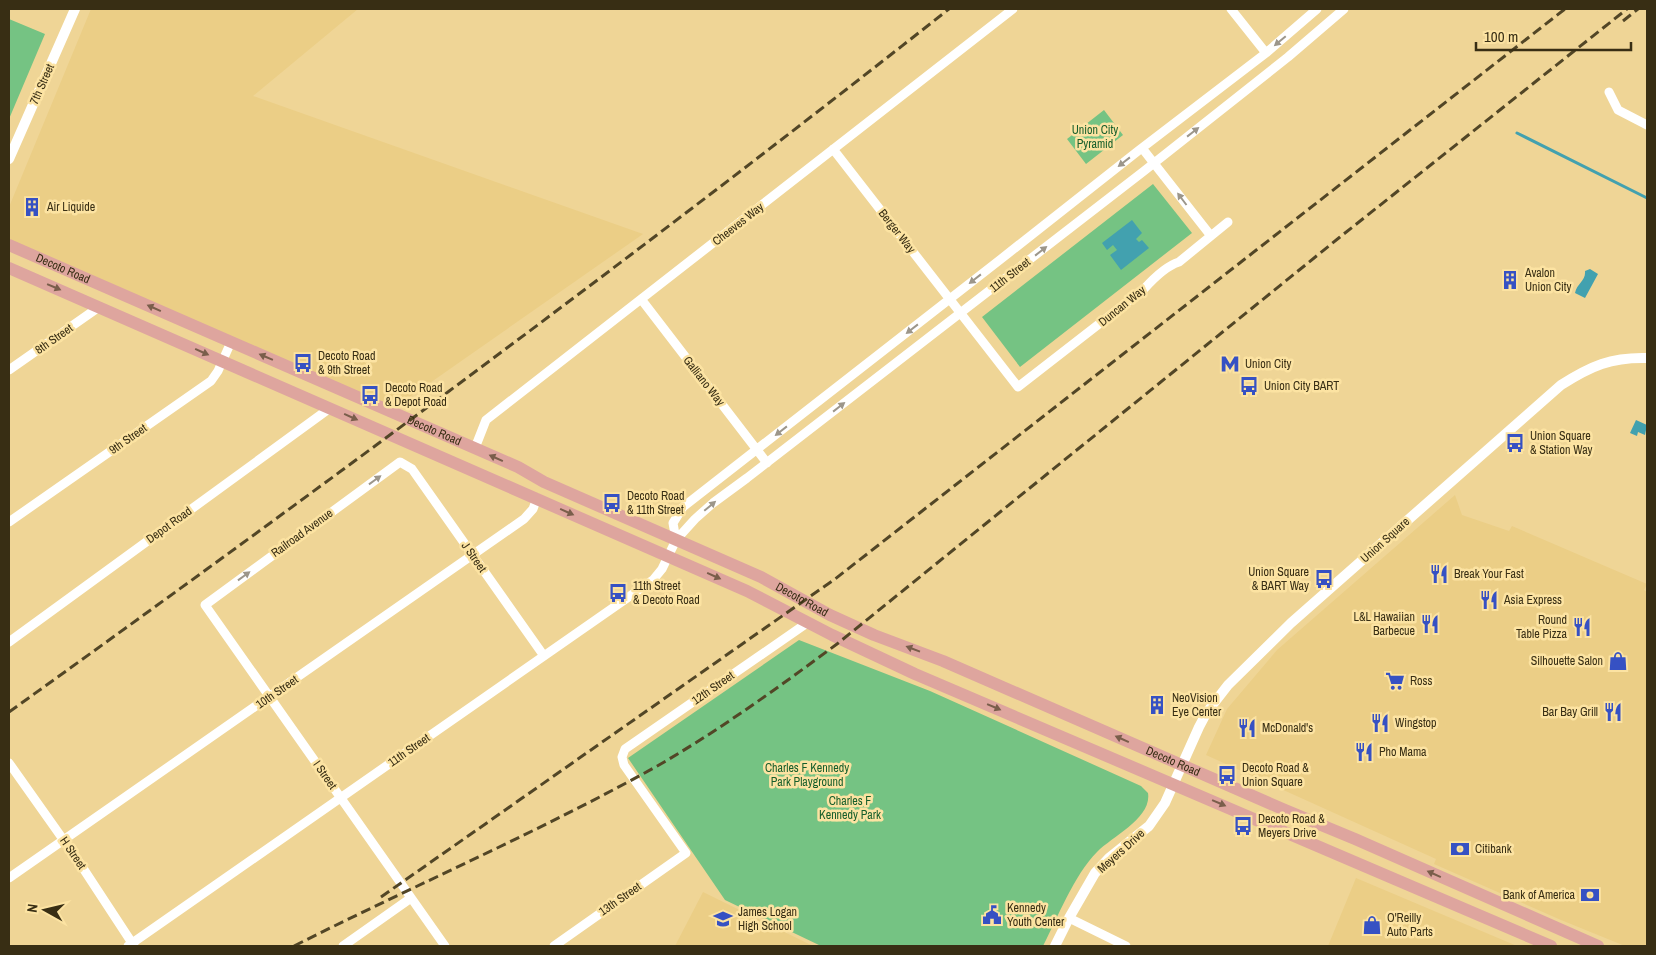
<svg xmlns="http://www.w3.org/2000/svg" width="1656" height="955" font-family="'Archivo Narrow',sans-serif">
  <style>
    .built { fill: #ebce86 }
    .green { fill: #75c383 }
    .water { fill: #42a1af }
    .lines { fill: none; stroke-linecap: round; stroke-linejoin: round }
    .stream { stroke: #42a1af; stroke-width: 3 }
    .minor { stroke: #fff; stroke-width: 9 }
    .tertiary { stroke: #fff; stroke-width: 10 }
    .primary { stroke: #dea59e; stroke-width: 12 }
    .rail { stroke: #524626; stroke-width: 3; stroke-dasharray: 10 5; stroke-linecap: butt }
    .oneway { fill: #9c968a }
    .oneway2 { fill: #7a5e4b }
    .labels { text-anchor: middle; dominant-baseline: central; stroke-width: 5; stroke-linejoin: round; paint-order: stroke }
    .street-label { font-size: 12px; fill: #382e14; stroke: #fce3a2 }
    .park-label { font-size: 12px; fill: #165e2b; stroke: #fce3a2 }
    .poi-label { font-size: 12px; fill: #382e14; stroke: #fce3a2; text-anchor: start }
  </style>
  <rect width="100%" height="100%" fill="#efd596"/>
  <!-- built -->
  <path class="built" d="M91 9H358L253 96 643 234 394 408 9 240V207Z
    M1455 495 1462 515 1509 531 1512 526 1647 584 1644 590 1647 592V946H1625L1561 920 1434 864 1436 859 1206 755 1227 709 1277 650Z
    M1356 878 1517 946H1328Z
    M703 892 813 946H675Z"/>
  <!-- green -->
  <path class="green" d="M9 19 45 34 9 119Z
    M1104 110 1123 135 1086 164 1067 139Z
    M1153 184 1192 233 1020 367 982 317Z
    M799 640 930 691 1141 786 1148 793C1152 818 1113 836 1097 852 1074 875 1058 917 1043 946H821L725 900 628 758Z"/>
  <!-- water -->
  <path class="water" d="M1132 220 1142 233 1136 239 1139 242 1142 240 1149 248 1121 270 1110 255 1117 250 1113 245 1107 250 1102 243Z
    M1590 269 1598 274 1585 298 1575 293C1577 283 1586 281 1585 271Z
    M1636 420 1647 425 1645 435 1638 432 1637 436 1630 433Z"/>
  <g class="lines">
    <!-- stream -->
    <path class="stream" d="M1517 133 1647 198"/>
    <!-- minor -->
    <path class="minor" d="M1231 9 1266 53
      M1609 92 1618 110 1647 125
      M1142 148 1211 236
      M833 149 1018 387 1144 289C1153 279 1166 266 1179 262L1228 222
      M641 299 767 463
      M9 370 99 307
      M475 448 486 420 1013 9
      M9 522 211 381 218 371 231 342
      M676 540 673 523 683 507 1001 259 1138 151 1266 53 1317 9
      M9 642 330 408
      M9 763 77 859 134 946
      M9 878 524 519 533 509 537 498
      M1069 918 1126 946
      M128 946 653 580 662 569 676 540 695 519 713 503 747 478 1144 171 1288 57 1344 9
      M343 946 411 898
      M445 946 205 605 400 462 412 469 544 656
      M554 946 686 853 624 765 622 757 625 749 807 623"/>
    <!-- tertiary -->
    <path class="tertiary" d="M9 159 75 9
      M1055 946 1069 918 1095 873 1109 858 1149 826 1165 803 1199 727 1207 712 1228 685 1291 623 1561 385C1591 366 1611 357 1647 358"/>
    <!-- primary -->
    <g class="primary">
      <path id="s1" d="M9 245 518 467 544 482 761 577 830 615 874 635 943 661 1285 810 1355 839 1598 946"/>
      <path d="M9 268 747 591 832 635 915 674 1551 946"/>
    </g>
    <!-- rail -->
    <path class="rail" d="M1623 21 1638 9
      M9 712C327 484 642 251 949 9
      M381 897 835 579 1565 9
      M294 946C415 885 541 831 659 765 721 729 779 687 837 644L1340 237 1627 9"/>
  </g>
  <!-- one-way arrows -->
  <defs><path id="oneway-solid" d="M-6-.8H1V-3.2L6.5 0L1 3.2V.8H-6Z" transform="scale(1.25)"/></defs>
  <g class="oneway">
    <use href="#oneway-solid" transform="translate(1280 41) rotate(140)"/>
    <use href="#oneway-solid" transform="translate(1193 132) rotate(-38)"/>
    <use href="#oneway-solid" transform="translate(1124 162) rotate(142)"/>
    <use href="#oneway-solid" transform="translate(1182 199) rotate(-127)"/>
    <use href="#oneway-solid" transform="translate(1041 251) rotate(-38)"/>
    <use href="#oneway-solid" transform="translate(975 279) rotate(142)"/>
    <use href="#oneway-solid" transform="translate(912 329) rotate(142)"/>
    <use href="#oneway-solid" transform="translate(839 407) rotate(-38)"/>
    <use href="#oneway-solid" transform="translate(781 431) rotate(142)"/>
    <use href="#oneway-solid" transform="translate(375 480) rotate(-36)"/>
    <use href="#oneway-solid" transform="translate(710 506) rotate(-40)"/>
    <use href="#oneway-solid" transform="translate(244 576) rotate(-36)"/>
  </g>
  <g class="oneway2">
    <use href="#oneway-solid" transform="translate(54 287) rotate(23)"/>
    <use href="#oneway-solid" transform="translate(154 308) rotate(-156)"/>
    <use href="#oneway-solid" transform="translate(202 352) rotate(24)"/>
    <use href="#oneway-solid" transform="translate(266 357) rotate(-157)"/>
    <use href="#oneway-solid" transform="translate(351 417) rotate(24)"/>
    <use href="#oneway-solid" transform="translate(496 458) rotate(-156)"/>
    <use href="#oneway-solid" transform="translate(567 512) rotate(24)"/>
    <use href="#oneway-solid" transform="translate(714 576) rotate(24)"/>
    <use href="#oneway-solid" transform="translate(913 649) rotate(-159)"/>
    <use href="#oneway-solid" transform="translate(994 707) rotate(23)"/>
    <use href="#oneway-solid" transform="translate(1122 739) rotate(-156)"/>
    <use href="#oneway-solid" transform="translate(1219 803) rotate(23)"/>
    <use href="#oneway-solid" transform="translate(1434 874) rotate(-156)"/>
  </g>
  <!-- icons -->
  <defs>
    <g id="building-bare" transform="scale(1.5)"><path d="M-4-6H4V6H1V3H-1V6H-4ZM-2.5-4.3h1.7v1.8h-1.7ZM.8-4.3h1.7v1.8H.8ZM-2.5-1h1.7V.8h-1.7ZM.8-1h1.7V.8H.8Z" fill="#3651c3" stroke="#fce3a2" stroke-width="2.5" paint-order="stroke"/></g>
    <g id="bus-bare" transform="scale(1.5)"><path d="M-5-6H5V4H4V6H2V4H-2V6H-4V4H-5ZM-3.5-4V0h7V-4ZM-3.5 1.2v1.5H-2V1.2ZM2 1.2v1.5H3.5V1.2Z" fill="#3651c3" stroke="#fce3a2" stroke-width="2.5" paint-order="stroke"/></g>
    <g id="metro-bare" transform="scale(1.5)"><path d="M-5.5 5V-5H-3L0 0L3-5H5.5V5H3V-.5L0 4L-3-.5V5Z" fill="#3651c3" stroke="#fce3a2" stroke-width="2.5" paint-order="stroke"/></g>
    <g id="restaurant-bare" transform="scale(1.5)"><path d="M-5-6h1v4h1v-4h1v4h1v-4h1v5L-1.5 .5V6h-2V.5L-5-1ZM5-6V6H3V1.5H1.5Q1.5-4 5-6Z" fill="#3651c3" stroke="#fce3a2" stroke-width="2.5" paint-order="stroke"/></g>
    <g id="shop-bare" transform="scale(1.5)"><path d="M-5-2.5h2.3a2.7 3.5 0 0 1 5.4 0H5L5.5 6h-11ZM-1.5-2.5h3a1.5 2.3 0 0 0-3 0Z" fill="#3651c3" stroke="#fce3a2" stroke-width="2.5" paint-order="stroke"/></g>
    <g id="supermarket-bare" transform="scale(1.5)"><path d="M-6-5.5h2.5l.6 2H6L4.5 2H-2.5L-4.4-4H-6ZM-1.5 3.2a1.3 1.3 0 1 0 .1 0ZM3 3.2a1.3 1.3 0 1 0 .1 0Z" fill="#3651c3" stroke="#fce3a2" stroke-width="2.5" paint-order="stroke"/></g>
    <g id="bank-bare" transform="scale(1.5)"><path d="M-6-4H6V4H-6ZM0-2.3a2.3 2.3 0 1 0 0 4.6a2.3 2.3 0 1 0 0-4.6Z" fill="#3651c3" stroke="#fce3a2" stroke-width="2.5" paint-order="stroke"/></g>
    <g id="civic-bare" transform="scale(1.5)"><path d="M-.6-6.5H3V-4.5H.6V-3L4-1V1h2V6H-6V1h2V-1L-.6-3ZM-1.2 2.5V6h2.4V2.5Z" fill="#3651c3" stroke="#fce3a2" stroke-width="2.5" paint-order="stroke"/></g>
    <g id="school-bare" transform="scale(1.5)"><path d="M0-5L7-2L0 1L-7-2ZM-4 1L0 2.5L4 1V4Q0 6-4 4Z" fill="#3651c3" stroke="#fce3a2" stroke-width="2.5" paint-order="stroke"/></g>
  </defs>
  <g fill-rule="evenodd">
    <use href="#building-bare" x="32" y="207"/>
    <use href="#building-bare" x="1510" y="280"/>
    <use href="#bus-bare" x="303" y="363"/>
    <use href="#metro-bare" x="1230" y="364"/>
    <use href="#bus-bare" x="1249" y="386"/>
    <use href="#bus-bare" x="370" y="395"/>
    <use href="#bus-bare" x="1515" y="443"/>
    <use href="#bus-bare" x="612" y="503"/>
    <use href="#restaurant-bare" x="1439" y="574"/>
    <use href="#bus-bare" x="1324" y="579"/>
    <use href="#bus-bare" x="618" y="593"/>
    <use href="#restaurant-bare" x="1489" y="600"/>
    <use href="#restaurant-bare" x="1430" y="624"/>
    <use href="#restaurant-bare" x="1582" y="627"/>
    <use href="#shop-bare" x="1618" y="661"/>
    <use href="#supermarket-bare" x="1395" y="681"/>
    <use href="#building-bare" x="1157" y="705"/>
    <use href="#restaurant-bare" x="1613" y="712"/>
    <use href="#restaurant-bare" x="1380" y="723"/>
    <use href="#restaurant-bare" x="1247" y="728"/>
    <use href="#restaurant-bare" x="1364" y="752"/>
    <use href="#bus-bare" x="1227" y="775"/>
    <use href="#bus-bare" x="1243" y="826"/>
    <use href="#bank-bare" x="1460" y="849"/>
    <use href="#bank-bare" x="1590" y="895"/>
    <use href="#civic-bare" x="992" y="915"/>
    <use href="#school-bare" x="723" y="919"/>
    <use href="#shop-bare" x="1372" y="925"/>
  </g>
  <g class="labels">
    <!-- street labels -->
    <g class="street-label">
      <text transform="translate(42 84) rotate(-66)">7th Street</text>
      <text transform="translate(738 224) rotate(-38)">Cheeves Way</text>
      <text transform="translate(897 231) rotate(52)">Berger Way</text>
      <text stroke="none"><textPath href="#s1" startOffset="59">Decoto Road</textPath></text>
      <text transform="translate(1010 275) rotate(-38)">11th Street</text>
      <text transform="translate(1122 306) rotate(-39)">Duncan Way</text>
      <text transform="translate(54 339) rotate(-35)">8th Street</text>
      <text transform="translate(704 381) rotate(52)">Galliano Way</text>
      <text stroke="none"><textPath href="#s1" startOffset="464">Decoto Road</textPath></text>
      <text transform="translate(128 439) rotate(-35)">9th Street</text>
      <text transform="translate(169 525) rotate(-36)">Depot Road</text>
      <text transform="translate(302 533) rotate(-36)">Railroad Avenue</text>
      <text transform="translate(1385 540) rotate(-42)">Union Square</text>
      <text transform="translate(474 557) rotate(55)">J Street</text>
      <text stroke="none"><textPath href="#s1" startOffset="869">Decoto Road</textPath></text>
      <text transform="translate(713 688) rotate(-35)">12th Street</text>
      <text transform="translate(277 692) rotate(-35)">10th Street</text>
      <text transform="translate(409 750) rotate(-35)">11th Street</text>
      <text stroke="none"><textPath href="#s1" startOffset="1274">Decoto Road</textPath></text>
      <text transform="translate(325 775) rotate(55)">I Street</text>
      <text transform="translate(1121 851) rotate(-42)">Meyers Drive</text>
      <text transform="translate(73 853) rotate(56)">H Street</text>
      <text transform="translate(620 899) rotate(-35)">13th Street</text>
    </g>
    <!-- park labels -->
    <g class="park-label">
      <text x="1095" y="130">Union City<tspan x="1095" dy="14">Pyramid</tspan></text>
      <text x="807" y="768">Charles F Kennedy<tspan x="807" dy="14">Park Playground</tspan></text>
      <text x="850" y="801">Charles F<tspan x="850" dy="14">Kennedy Park</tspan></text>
    </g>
    <!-- poi labels -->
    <g class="poi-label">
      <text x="47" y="207">Air Liquide</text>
      <text x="1525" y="273">Avalon<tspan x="1525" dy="14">Union City</tspan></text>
      <text x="318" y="356">Decoto Road<tspan x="318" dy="14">&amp; 9th Street</tspan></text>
      <text x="1245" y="364">Union City</text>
      <text x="1264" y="386">Union City BART</text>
      <text x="385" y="388">Decoto Road<tspan x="385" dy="14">&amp; Depot Road</tspan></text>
      <text x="1530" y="436">Union Square<tspan x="1530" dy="14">&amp; Station Way</tspan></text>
      <text x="627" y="496">Decoto Road<tspan x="627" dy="14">&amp; 11th Street</tspan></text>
      <text x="1309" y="572" text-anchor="end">Union Square<tspan x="1309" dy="14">&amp; BART Way</tspan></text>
      <text x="1454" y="574">Break Your Fast</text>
      <text x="633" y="586">11th Street<tspan x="633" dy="14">&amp; Decoto Road</tspan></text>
      <text x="1504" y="600">Asia Express</text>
      <text x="1415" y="617" text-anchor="end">L&amp;L Hawaiian<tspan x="1415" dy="14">Barbecue</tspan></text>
      <text x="1567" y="620" text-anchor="end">Round<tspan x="1567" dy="14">Table Pizza</tspan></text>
      <text x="1603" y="661" text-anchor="end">Silhouette Salon</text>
      <text x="1410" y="681">Ross</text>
      <text x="1172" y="698">NeoVision<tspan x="1172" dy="14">Eye Center</tspan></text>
      <text x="1598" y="712" text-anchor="end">Bar Bay Grill</text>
      <text x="1395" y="723">Wingstop</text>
      <text x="1262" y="728">McDonald's</text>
      <text x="1379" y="752">Pho Mama</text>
      <text x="1242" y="768">Decoto Road &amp;<tspan x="1242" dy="14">Union Square</tspan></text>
      <text x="1258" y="819">Decoto Road &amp;<tspan x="1258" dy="14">Meyers Drive</tspan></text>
      <text x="1475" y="849">Citibank</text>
      <text x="1575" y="895" text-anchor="end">Bank of America</text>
      <text x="1007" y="908">Kennedy<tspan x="1007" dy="14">Youth Center</tspan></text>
      <text x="738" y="912">James Logan<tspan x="738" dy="14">High School</tspan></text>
      <text x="1387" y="918">O'Reilly<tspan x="1387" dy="14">Auto Parts</tspan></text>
    </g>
  </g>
  <!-- border -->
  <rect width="1656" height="955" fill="none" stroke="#382e14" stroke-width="20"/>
  <!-- north arrow -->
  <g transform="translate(45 910) rotate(278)" stroke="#fce3a2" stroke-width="4" paint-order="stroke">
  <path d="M0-4L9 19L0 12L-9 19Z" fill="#382e14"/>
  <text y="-8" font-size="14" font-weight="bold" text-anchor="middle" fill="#382e14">N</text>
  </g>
  <!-- scale -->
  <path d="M1476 42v8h155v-8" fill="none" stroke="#382e14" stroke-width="2.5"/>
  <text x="1484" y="42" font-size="15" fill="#382e14" stroke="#fce3a2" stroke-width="4" paint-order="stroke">100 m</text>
</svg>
